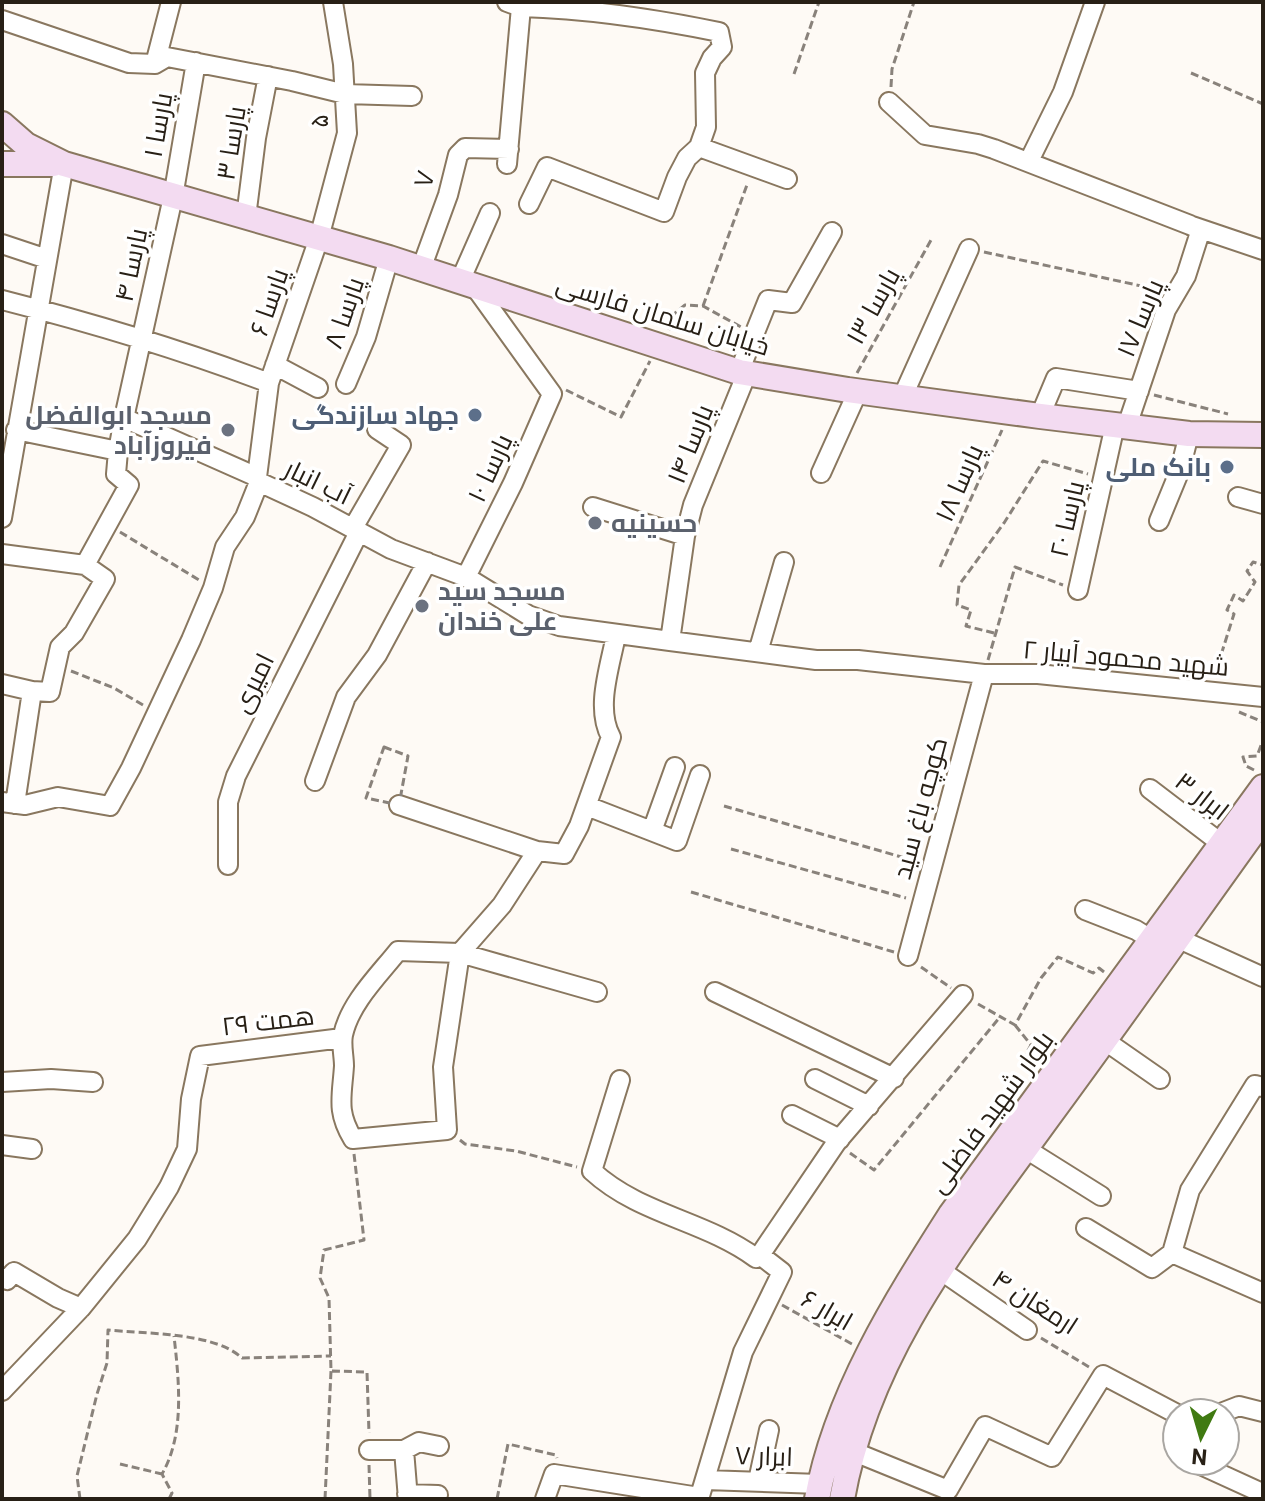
<svg xmlns="http://www.w3.org/2000/svg" width="1265" height="1501" font-family="Roboto,Cairo,sans-serif">
  <style>
    .lines { fill: none; stroke-linecap: round; stroke-linejoin: round }
    .minor-casing { stroke: #89775f; stroke-width: 22 }
    .secondary-casing { stroke: #89775f; stroke-width: 28 }
    .path { stroke: #89827b; stroke-width: 3; stroke-dasharray: 8 4; stroke-linecap: butt }
    .minor { stroke: #fff; stroke-width: 18 }
    .secondary { stroke: #f3dbf1; stroke-width: 24 }
    .service-dot { fill: #5c6f8a; stroke: #fff; stroke-width: 3 }
    .worship-dot { fill: #6b7280; stroke: #fff; stroke-width: 3 }
    .labels { text-anchor: middle; dominant-baseline: central; stroke-width: 7; stroke-linejoin: round; paint-order: stroke }
    .street-label { font-size: 26px; fill: #282016; stroke: #fff }
    .worship-label { font-size: 26px; font-weight: bold; fill: #5b616d; stroke: #fff; text-anchor: start }
    .service-label { font-size: 26px; font-weight: bold; fill: #4e5e75; stroke: #fff; text-anchor: end }
  </style>
  <rect width="100%" height="100%" fill="#fefaf5"/>
  <g class="lines">
    <!-- minor casing -->
    <g class="minor-casing">
      <path id="minor" d="M507 2 521 7 507 164
        M521 7C590 9 651 18 719 32L722 47 712 58 705 73 706 127 699 147 687 158 677 177 664 212 547 167 529 204
        M2 20 129 63 155 64
        M196 62 173 197 124 418 257 477 259 482 313 507 391 549 466 577 513 483 552 394 475 287
        M155 64 167 57 292 81 345 94 412 96
        M155 64 171 2
        M889 102 925 135 978 144 994 149 1190 225
        M699 147 787 179
        M1029 161 1063 92 1095 2
        M246 217 256 138 268 76
        M1192 226 1263 250
        M2 244 47 259
        M421 269 448 195 458 155 465 148 509 149
        M460 281 490 213
        M2 300C92 323 182 350 269 383
        M275 365 318 388
        M739 372 768 300 792 303 832 232
        M346 384 366 337 389 258
        M902 398 969 249
        M1040 416 1056 378 1139 391
        M1127 426 1166 310 1186 276 1201 229
        M16 430 118 451 124 418
        M821 473 858 391
        M257 477 269 383 319 238 347 133 343 64 333 2
        M1238 497 1263 504
        M593 507 685 536
        M2 518 64 164
        M1159 521 1180 470 1189 434
        M353 528 401 445 377 429
        M2 554 85 565 129 485 116 474 118 451
        M466 577 528 615 559 626 670 641 685 536 693 505 747 373
        M1078 590 1115 425
        M670 641 816 660H858L984 674H1038L1263 697
        M758 652 784 562
        M2 684 32 691 50 692 60 647 74 633 105 579 85 565
        M315 781 346 697 377 655 427 562
        M1150 789 1222 844
        M2 802 25 805 58 797 110 806 131 768 191 640 213 588 225 547 245 517 259 482
        M15 804 32 691
        M399 805 537 851
        M587 806 677 841 700 775
        M652 831 675 767
        M228 865V802L236 776 359 532
        M1085 910 1136 930 1152 940
        M1177 938 1263 977
        M908 956 984 674
        M597 992 460 953 443 1067 447 1130 353 1139C336 1111 342 1097 344 1066 344 1056 341 1045 343 1035 350 1003 378 976 398 951L460 953 502 905 537 851 564 854 579 826 611 737C595 708 610 667 616 635
        M715 992 894 1078
        M1104 1040 1160 1079
        M815 1079 869 1106
        M620 1080 592 1171C640 1215 704 1220 756 1258L760 1255
        M2 1082 51 1079 93 1082
        M792 1115 840 1139
        M2 1145 32 1149
        M1026 1149 1101 1196
        M1086 1228 1152 1268 1172 1253 1190 1190 1255 1085 1263 1087
        M1172 1253 1263 1293
        M940 1270 1027 1330
        M2 1278 7 1280 14 1272 58 1298 81 1308
        M2 1391 81 1308 137 1239 169 1187 187 1149 191 1099 200 1056 342 1038
        M1221 1413 1239 1406 1263 1412
        M369 1450H404L408 1499
        M404 1450 419 1442 439 1446
        M852 1451 948 1490 985 1426 1052 1457 1103 1375 1177 1414
        M1192 1461 1262 1493
        M705 1480 820 1484
        M758 1481 769 1430
        M407 1494 438 1495
        M545 1499 554 1474 699 1497
        M699 1499 743 1352 782 1272 760 1255 836 1143 963 995"/>
    </g>
    <!-- secondary casing -->
    <g class="secondary-casing">
      <path id="secondary" d="M2 124 26 145 64 164 389 258 739 372 848 390 1040 416 1189 434 1263 435
        M2 164H53
        M817 1499C836 1395 895 1302 951 1214L1263 787
        M842 1499C868 1351 961 1238 1047 1119 1120 1020 1191 919 1263 819"/>
    </g>
    <!-- path -->
    <path class="path" d="M1191 73 1263 104
      M794 74 819 2
      M891 87 892 69 914 2
      M984 252 1160 290
      M703 306 748 182
      M669 330 674 314 685 305 703 306 741 327
      M857 373 931 240
      M566 390 621 417 650 361
      M1154 395 1228 414
      M120 532 199 580
      M940 567 1002 430
      M994 633 966 626 971 610 957 605 959 585 1004 523 1043 461 1088 474
      M988 660 1015 567 1063 585
      M71 671 114 688 143 705
      M1214 677 1234 614 1227 610 1234 595 1243 601 1255 582 1247 571 1253 562 1263 565
      M1239 712 1263 722
      M384 747 408 756 399 805 366 798Z
      M1254 770 1246 766 1243 757 1257 756 1263 740
      M724 806 919 862
      M731 849 906 898
      M691 892 894 952
      M921 967 951 988
      M978 1004 1015 1025 1041 978 1058 957 1093 973 1099 968 1104 972
      M1015 1025 1031 1045 1020 1065 1031 1071
      M460 1140 465 1144 516 1151 577 1167
      M850 1153 874 1170 1000 1017
      M354 1154 364 1240 324 1250 320 1278 329 1298 331 1371 367 1372 369 1433
      M782 1305 852 1344
      M1041 1338 1089 1367
      M120 1464 162 1474
      M369 1465 370 1499
      M80 1499 77 1476 97 1394 107 1363 108 1330C146 1334 214 1332 242 1358L331 1356
      M169 1499 172 1493 162 1474C185 1434 179 1381 174 1336
      M325 1499 331 1371
      M497 1499 508 1444 556 1455 557 1458"/>
    <!-- minor -->
    <use href="#minor" class="minor"/>
    <!-- secondary -->
    <use href="#secondary" class="secondary"/>
  </g>
  <!-- markers -->
  <g class="service-dot">
    <circle cx="475" cy="415" r="8"/>
    <circle cx="1227" cy="467" r="8"/>
  </g>
  <g class="worship-dot">
    <circle cx="228" cy="430" r="8"/>
    <circle cx="595" cy="523" r="8"/>
    <circle cx="422" cy="606" r="8"/>
  </g>
  <g class="labels">
    <!-- street labels -->
    <g class="street-label">
      <text transform="translate(319 121) rotate(-90)">۵</text>
      <text transform="translate(158 125) rotate(-80)">پارسا ۱</text>
      <text transform="translate(231 143) rotate(-81)">پارسا ۳</text>
      <text transform="translate(424 179) rotate(-73)">۷</text>
      <text transform="translate(131 265) rotate(-78)">پارسا ۴</text>
      <text transform="translate(269 302) rotate(-71)">پارسا ۶</text>
      <text transform="translate(873 306) rotate(-61)">پارسا ۱۳</text>
      <text transform="translate(344 313) rotate(-71)">پارسا ۸</text>
      <text transform="translate(663 315) rotate(17)">خیابان سلمان فارسی</text>
      <text transform="translate(1140 318) rotate(-67)">پارسا ۱۷</text>
      <text transform="translate(690 444) rotate(-68)">پارسا ۱۴</text>
      <text transform="translate(490 468) rotate(-65)">پارسا ۱۰</text>
      <text transform="translate(318 482) rotate(26)">آب انبار</text>
      <text transform="translate(959 483) rotate(-66)">پارسا ۱۸</text>
      <text transform="translate(1067 519) rotate(-77)">پارسا ۲۰</text>
      <text transform="translate(1126 658) rotate(5)">شهید محمود آبیار ۲</text>
      <text transform="translate(253 683) rotate(-64)">امیری</text>
      <text transform="translate(1202 796) rotate(38)">ابرار ۳</text>
      <text transform="translate(920 808) rotate(-75)">کوچه باغ سید</text>
      <text transform="translate(268 1021) rotate(-7)">همت ۲۹</text>
      <text transform="translate(991 1112) rotate(-54)">بلوار شهید فاضلی</text>
      <text transform="translate(1035 1302) rotate(33)">ارمغان ۴</text>
      <text transform="translate(827 1310) rotate(30)">ابرار ۶</text>
      <text transform="translate(764 1456) rotate(2)">ابرار ۷</text>
    </g>
    <!-- worship labels -->
    <g class="worship-label">
      <text x="212" y="415" text-anchor="end">مسجد ابوالفضل<tspan x="212" dy="30">فیروزآباد</tspan></text>
      <text x="611" y="523">حسینیه</text>
      <text x="438" y="591">مسجد سید<tspan x="438" dy="30">علی خندان</tspan></text>
    </g>
    <!-- service labels -->
    <g class="service-label">
      <text x="459" y="415">جهاد سازندگی</text>
      <text x="1211" y="467">بانک ملی</text>
    </g>
  </g>
  <!-- border -->
  <rect width="1265" height="1501" fill="none" stroke="#282016" stroke-width="8"/>
  <!-- north arrow -->
  <g transform="translate(1201 1437) rotate(185)"><circle r="38" fill="#ffffff" stroke="#a9a6a2" stroke-width="2"/>
  <path d="M0-6L14 30L0 20L-14 30Z" fill="#407a12"/>
  <text y="-12" font-size="22" font-weight="bold" text-anchor="middle" fill="#282016">N</text>
  </g>
</svg>
